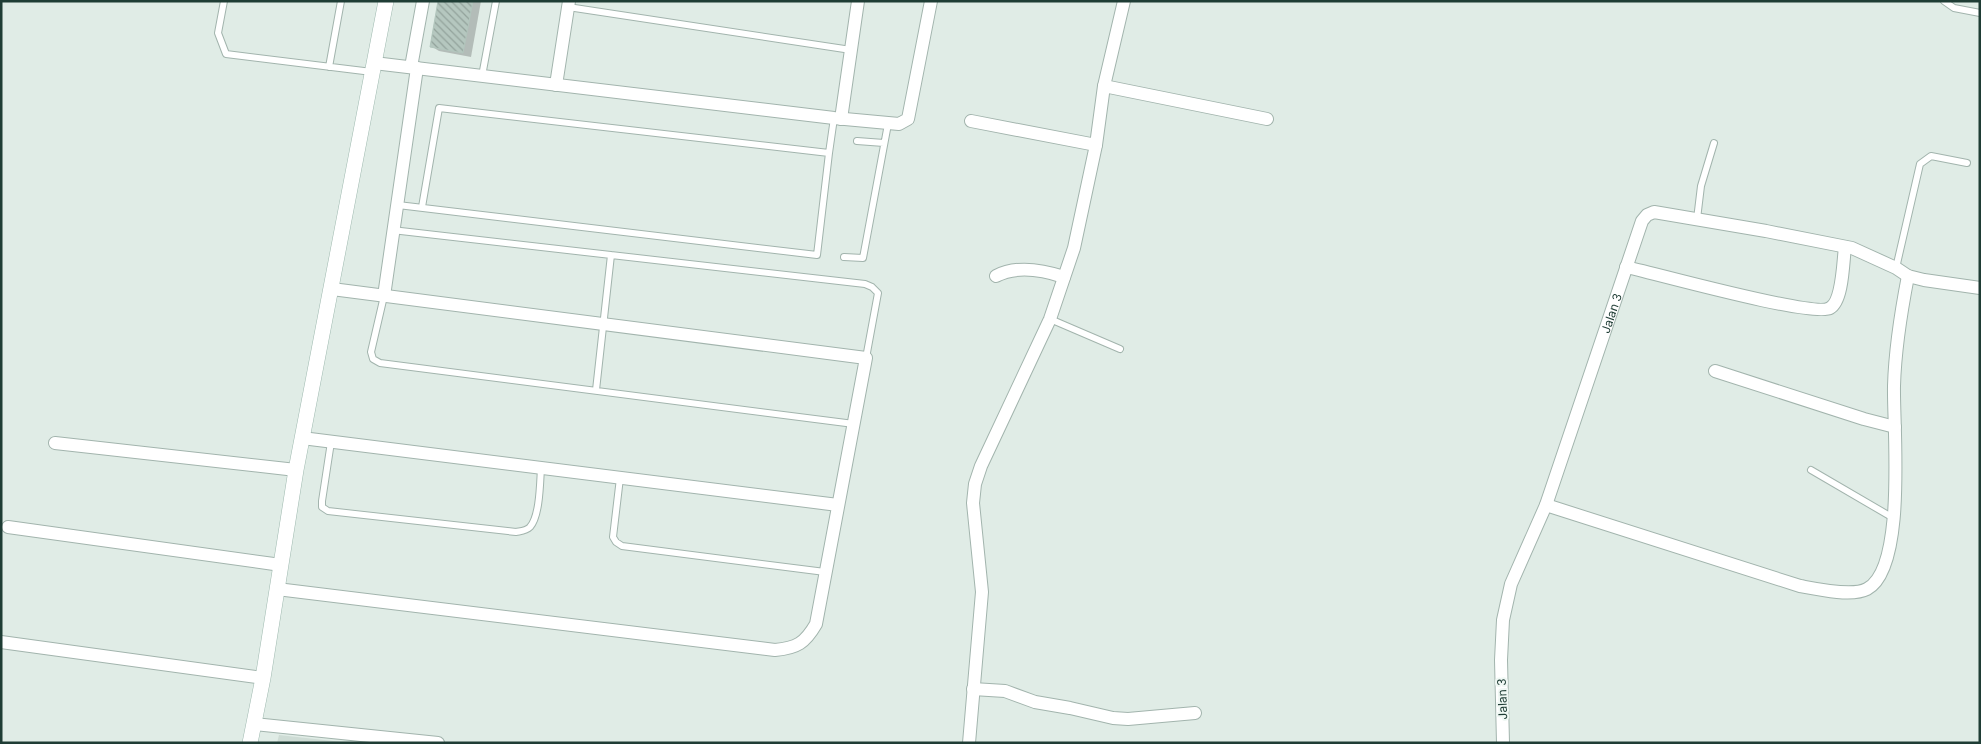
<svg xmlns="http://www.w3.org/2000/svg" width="1981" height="744" font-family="Inter,sans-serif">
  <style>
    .built { fill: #cedcd5 }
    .shadow { fill: #0003 }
    .building { fill: url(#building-back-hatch); stroke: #b2c6bd }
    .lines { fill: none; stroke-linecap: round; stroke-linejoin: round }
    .service-casing { stroke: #a2b4ad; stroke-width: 8 }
    .minor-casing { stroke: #a2b4ad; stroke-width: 14 }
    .secondary-casing { stroke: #9db8ae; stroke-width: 16 }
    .service { stroke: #fff; stroke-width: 6 }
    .minor { stroke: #fff; stroke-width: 12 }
    .secondary { stroke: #fff; stroke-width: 15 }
    .labels { text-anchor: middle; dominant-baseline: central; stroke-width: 4; stroke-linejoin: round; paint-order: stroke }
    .street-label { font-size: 12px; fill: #1f3d35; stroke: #f0f8f4 }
  </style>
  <defs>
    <pattern id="building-back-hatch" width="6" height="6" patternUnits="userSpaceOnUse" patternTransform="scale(1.25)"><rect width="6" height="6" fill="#b5c7bf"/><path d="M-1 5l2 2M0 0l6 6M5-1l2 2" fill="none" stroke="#93a39c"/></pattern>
  </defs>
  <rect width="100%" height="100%" fill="#e0ece6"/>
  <!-- built -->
  <path class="built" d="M279 735 351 743H277Z"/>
  <!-- shadow -->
  <path class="shadow" d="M439 1H481L471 57 439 51 431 46Z"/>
  <!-- building -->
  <path class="building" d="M438 1H473L463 53 430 47Z"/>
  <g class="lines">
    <!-- service casing -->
    <g class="service-casing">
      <path id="service" d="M224 1 218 33 226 54 372 72
        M1944 1 1954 8 1980 13
        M568 7 851 50
        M329 67 341 1
        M482 76 496 1
        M857 141 884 143
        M829 153 834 118
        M398 205 817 255 829 153 439 108 422 207
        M1697 219 1701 186 1714 143
        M392 230 865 284 872 287 878 293 866 358
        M844 257 863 258 888 124
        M1896 268 1920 164 1931 156 1967 163
        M384 296 371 352 373 359 380 363 854 424
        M1050 319 1120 349
        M596 390 611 255
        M331 442 322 501V507L328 511 516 532C521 531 526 531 530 527 540 516 540 482 541 468
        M1811 470 1895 519
        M620 478 613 537 616 542 622 546 825 572"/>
    </g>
    <!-- minor casing -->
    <g class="minor-casing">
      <g id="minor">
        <path d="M374 63 834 118 899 124 908 119 931 1"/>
        <path d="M411 67 423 1"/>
        <path d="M556 85 569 1"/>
        <path d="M1104 86 1267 119"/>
        <path d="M841 119 858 1"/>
        <path d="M971 121 1096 145"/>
        <path d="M1626 267C1654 273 1814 318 1830 308 1843 301 1843 261 1845 247"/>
        <path d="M996 276C1017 265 1043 270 1064 277"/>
        <path d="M384 296 417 68"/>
        <path d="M1715 371 1864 419 1895 427"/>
        <path d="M302 438 838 505"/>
        <path d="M55 443 296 470"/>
        <path d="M1546 505 1800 586C1816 589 1852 597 1867 589 1907 568 1893 426 1894 386 1895 349 1901 312 1908 276"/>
        <path d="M8 527 281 565"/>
        <path d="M277 589 775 650C797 648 805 643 816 624L866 358 332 289"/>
        <path d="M1 642 263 678"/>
        <path d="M973 689 1005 691 1035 702 1070 708 1113 718 1128 719 1195 713"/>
        <path d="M254 724 438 743"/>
        <path d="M969 743 982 592 973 503 975 484 981 466 1050 319 1074 248 1096 145 1104 86 1124 1"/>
        <path id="s1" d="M1503 743 1501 660 1503 620 1511 584 1546 505 1642 221 1647 215 1654 212 1766 231 1852 248 1896 268 1908 276 1924 280 1980 288"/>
      </g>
    </g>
    <!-- secondary casing -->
    <g class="secondary-casing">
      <path id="secondary" d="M250 743 263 678 296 470 386 1"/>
    </g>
    <!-- service -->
    <use href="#service" class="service"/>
    <!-- minor -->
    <use href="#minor" class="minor"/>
    <!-- secondary -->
    <use href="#secondary" class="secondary"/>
  </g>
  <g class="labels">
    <!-- street labels -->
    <g class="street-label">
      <text stroke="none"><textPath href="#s1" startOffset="449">Jalan 3</textPath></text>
      <text transform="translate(1502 699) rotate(-92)">Jalan 3</text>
    </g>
  </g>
  <!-- border -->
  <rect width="1981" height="744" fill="none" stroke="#1f3d35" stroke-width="5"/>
</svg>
